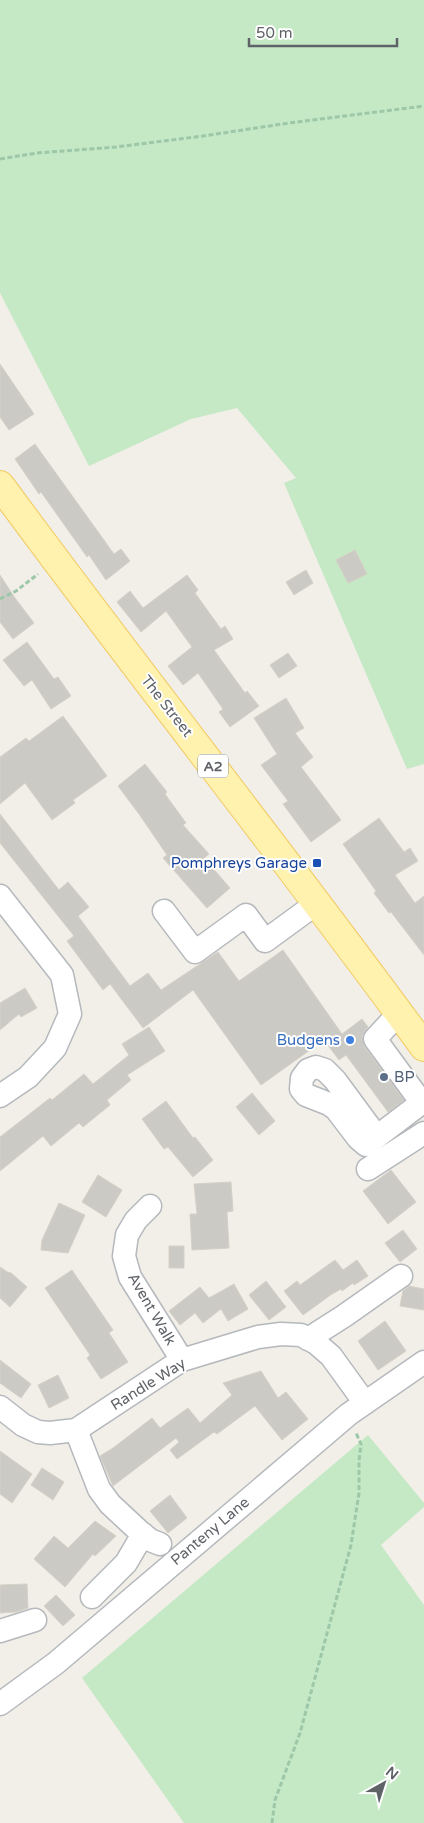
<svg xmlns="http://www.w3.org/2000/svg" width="424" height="1823" font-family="'Varela Round',sans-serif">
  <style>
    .green { fill: #c5e8c5 }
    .building { fill: #cccac5; stroke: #d6d1c6 }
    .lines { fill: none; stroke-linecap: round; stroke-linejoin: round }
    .minor-casing { stroke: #b5b8bc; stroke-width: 25 }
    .major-casing { stroke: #f2c960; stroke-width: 30 }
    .path { stroke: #9cc7a9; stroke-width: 3; stroke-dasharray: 5 2.5; stroke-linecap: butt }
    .minor { stroke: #fff; stroke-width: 22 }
    .major { stroke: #fff2af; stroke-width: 28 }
    .transit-dot { fill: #1a4fb4; stroke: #fff; stroke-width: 2 }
    .shop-dot { fill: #3f7fe0; stroke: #fff; stroke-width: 2 }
    .service-dot { fill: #5c6f8a; stroke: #fff; stroke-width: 2 }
    .labels { text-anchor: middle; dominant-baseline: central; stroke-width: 4; stroke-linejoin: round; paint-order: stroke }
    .shield { fill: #fff; stroke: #8f9295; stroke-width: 1 }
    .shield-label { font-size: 14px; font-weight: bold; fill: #5f6368 }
    .street-label { font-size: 15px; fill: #5f6368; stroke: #fff }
    .transit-label { font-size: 15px; fill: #164399; stroke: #fff; text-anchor: end }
    .shop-label { font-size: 15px; fill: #366cbe; stroke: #fff; text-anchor: end }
    .service-label { font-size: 15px; fill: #4e5e75; stroke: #fff; text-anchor: start }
  </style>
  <rect width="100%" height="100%" fill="#f1efe8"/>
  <!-- green -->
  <path class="green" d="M0 0H424V764L407 769 284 483 296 478 237 408 191 419 89 466 0 293Z
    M368 1435 424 1503V1507L381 1545 424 1605V1823H184L82 1678Z"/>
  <!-- building -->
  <path class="building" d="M0 364 34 414 9 430 0 417Z
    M35 444 114 554 121 549 130 561 106 580 89 555 87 557 41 492 39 494 15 459Z
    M355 550 367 574 348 583 336 560Z
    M306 570 313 583 294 595 286 582Z
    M0 575 15 598 34 623 13 639 0 622Z
    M187 575 198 590 195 593 221 629 225 626 233 639 214 650 245 693 247 691 259 706 230 727 219 712 223 709 198 673 183 685 168 666 192 647 166 611 141 632 117 602 130 591 143 608Z
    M27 642 54 679 58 677 71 696 51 709 32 680 24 686 3 660Z
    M288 653 297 666 279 678 270 665Z
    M286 698 304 728 295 733 313 757 301 767 341 820 311 842 283 804 288 801 261 765 277 754 254 718Z
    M63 716 107 776 73 800 75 803 52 820 25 783 0 804V757L26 738 29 741Z
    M145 764 167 792 165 794 186 823 183 825 209 854 204 858 230 888 207 908 163 858 167 855 139 814 118 786Z
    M0 814 59 890 68 882 89 907 78 916 130 986 148 973 161 990 218 952 239 981 283 950 342 1034 362 1019 368 1027 362 1036 364 1046 404 1100 388 1112 346 1055 339 1060 324 1040 261 1085 193 990 143 1028 110 984 103 990 67 941 74 936 0 843Z
    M379 818 404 852 410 848 418 861 395 875 415 903 424 896V955L391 912 389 913 374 893 376 891 343 844Z
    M25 988 37 1008 21 1017 19 1014 0 1030V1003Z
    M149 1027 165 1051 127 1075 131 1080 107 1100 110 1105 83 1127 79 1123 51 1146 43 1136 0 1171V1137L50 1098 52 1100 84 1074 93 1084 129 1055 122 1044Z
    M252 1093 275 1121 259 1135 236 1107Z
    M166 1101 193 1138 195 1137 213 1160 193 1177 168 1147 164 1149 142 1119Z
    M391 1170 416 1202 388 1224 363 1191Z
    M98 1175 122 1190 106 1217 82 1202Z
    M231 1182 233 1211 227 1212 229 1248 192 1250 190 1214H197L194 1184Z
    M59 1203 85 1215 68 1253 41 1250 42 1240Z
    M403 1230 417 1249 400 1262 385 1243Z
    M169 1246H184V1268H169Z
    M335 1260 343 1270 357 1260 368 1276 354 1285 353 1283 342 1291 341 1289 332 1294 303 1315 284 1291 297 1281 300 1285Z
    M0 1267 9 1273 10 1272 27 1287 10 1307 0 1298Z
    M72 1270 113 1330 109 1333 128 1362 101 1379 87 1358 90 1355 45 1288Z
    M266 1281 286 1307 269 1320 249 1295Z
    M234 1284 248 1309 228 1321 221 1309 203 1323 195 1313 180 1325 169 1311 200 1287 209 1298Z
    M409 1286 424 1289V1310L400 1306 403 1291Z
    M385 1321 406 1351 378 1370 358 1341Z
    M0 1360 31 1384 21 1398 0 1383Z
    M261 1371 278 1398 286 1392 308 1419 282 1440 255 1406 217 1434 214 1432 177 1459 170 1450 179 1442 176 1438 113 1486 100 1456 113 1448 152 1418 160 1428 188 1408 200 1423 232 1395 223 1383Z
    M58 1375 69 1398 49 1408 38 1385Z
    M0 1451 32 1474 12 1503 0 1494Z
    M42 1468 64 1482 53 1500 31 1485Z
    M170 1495 187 1518 168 1533 150 1511Z
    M95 1521 116 1536 95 1556 93 1554 65 1587 34 1559 54 1536 68 1548Z
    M27 1584 28 1608 16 1612 0 1613V1585Z
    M56 1595 75 1615 63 1626 44 1606Z"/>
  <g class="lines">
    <!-- minor casing -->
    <g class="minor-casing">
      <path id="minor" d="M0 896 62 975 70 1014 55 1048 28 1077 0 1096
        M164 911 195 952 246 915 265 941 317 903
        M399 1013 375 1039 422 1103
        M377 1137 335 1080 325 1070 316 1067 308 1070 302 1078 301 1089 306 1095 329 1104 336 1109 358 1138 366 1145 424 1101
        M368 1169 424 1133
        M150 1206 136 1220 127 1235 124 1256 130 1277 182 1360
        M308 1339 344 1316 401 1276
        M0 1407 23 1425 38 1432 50 1433 76 1430 182 1360 258 1337 281 1334 301 1335 316 1343 331 1356 365 1403
        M76 1430 99 1489 110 1504 139 1531 150 1540 160 1544
        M92 1597 126 1563 143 1534
        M0 1631 35 1620
        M0 1704 56 1663 349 1414 424 1362"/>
    </g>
    <!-- major casing -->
    <g class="major-casing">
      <path id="major" d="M0 485C139 674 286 858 424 1047"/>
    </g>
    <!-- path -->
    <path class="path" d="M0 159 37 153 116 147 203 136 289 123 424 106
      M0 599 16 591 38 574
      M272 1823 275 1800 300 1733 351 1545 359 1493V1461L361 1444 356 1433"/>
    <!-- minor -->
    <use href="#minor" class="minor"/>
    <!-- major -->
    <use href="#major" class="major"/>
  </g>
  <!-- markers -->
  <rect class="transit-dot" x="312" y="858" width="10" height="10" rx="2.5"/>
  <circle class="shop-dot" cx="350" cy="1040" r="5"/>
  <circle class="service-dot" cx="384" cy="1077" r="5"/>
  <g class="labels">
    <!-- shield labels -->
    <rect class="shield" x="198" y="754.5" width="30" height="23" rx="4"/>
    <g class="shield-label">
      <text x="213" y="766">A2</text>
    </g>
    <!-- street labels -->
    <g class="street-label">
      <text transform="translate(167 706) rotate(52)">The Street</text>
      <text transform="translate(152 1309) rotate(60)">Avent Walk</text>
      <text transform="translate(148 1384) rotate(-32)">Randle Way</text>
      <text transform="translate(210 1531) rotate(-40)">Panteny Lane</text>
    </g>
    <!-- transit labels -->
    <g class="transit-label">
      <text x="307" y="863">Pomphreys Garage</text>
    </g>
    <!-- shop labels -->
    <g class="shop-label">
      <text x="340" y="1040">Budgens</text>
    </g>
    <!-- service labels -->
    <g class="service-label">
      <text x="394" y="1077">BP</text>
    </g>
  </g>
  <!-- north arrow -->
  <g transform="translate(384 1783) rotate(39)" stroke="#ffffff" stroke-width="4" paint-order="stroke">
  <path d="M0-4L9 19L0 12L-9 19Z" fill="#5f6368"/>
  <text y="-8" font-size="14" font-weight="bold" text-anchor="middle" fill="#5f6368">N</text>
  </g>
  <!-- scale -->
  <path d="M249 38v8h148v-8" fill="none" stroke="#5f6368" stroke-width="2.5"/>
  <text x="256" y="38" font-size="15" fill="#5f6368" stroke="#ffffff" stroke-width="4" paint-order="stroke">50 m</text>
</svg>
